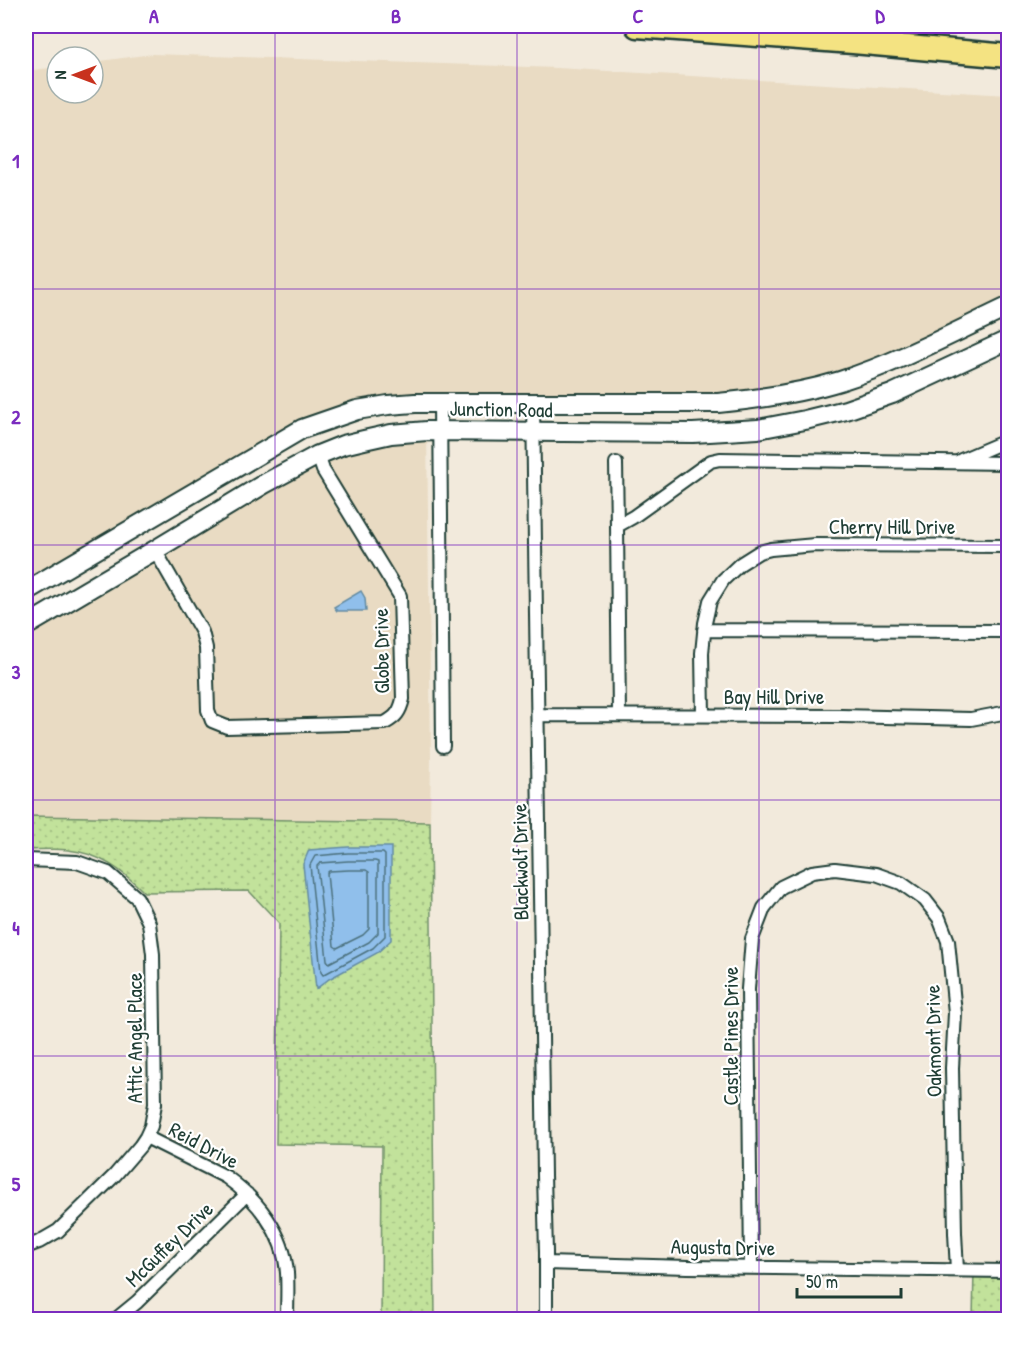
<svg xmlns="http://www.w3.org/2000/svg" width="1034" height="1345" font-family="'Patrick Hand',sans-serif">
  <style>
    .built { fill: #e9dbc3 }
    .grass { fill: url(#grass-dots); stroke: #709068; stroke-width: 1.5 }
    .water { fill: #90bfeb; stroke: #638ba2; stroke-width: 1.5 }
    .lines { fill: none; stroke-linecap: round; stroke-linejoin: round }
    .shore { stroke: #4c717d; stroke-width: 1.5 }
    .street-casing { stroke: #1f3d34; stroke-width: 16 }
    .secondary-casing { stroke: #1f3d34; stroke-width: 22 }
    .highway-casing { stroke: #1f3d34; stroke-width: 27 }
    .street { stroke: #fff; stroke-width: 12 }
    .secondary { stroke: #fff; stroke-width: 18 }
    .highway { stroke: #f4e382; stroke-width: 22 }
    .grid { fill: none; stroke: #7b2cbf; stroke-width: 1.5; stroke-opacity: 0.55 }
    .labels { text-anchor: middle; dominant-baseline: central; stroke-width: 4.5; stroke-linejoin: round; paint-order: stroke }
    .street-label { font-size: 21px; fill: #1f3d34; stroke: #fff }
    .neatline { fill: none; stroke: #7b2cbf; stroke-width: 2 }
    .grid-label { font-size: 20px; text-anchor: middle; font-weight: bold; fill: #7b2cbf }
  </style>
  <defs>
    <pattern id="grass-dots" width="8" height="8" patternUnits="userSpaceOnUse" patternTransform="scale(1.5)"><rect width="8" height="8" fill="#c2e29b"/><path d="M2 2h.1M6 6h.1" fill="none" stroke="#a6c386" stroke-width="1.8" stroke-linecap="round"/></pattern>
  </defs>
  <rect width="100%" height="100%" fill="#f2eadc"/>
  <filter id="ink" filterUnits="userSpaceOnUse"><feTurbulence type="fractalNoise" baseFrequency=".0167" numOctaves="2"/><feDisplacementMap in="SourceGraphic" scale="12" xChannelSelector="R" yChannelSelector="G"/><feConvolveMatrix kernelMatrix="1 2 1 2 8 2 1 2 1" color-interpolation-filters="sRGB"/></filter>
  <g filter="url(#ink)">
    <!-- built -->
    <path class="built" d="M152 54 557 68 1008 95V307L794 392 519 403 333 418 26 591V71L57 67V93H93V62Z
      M427 431 431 757 430 822 26 816V626L299 465Z"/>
    <!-- grass -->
    <path class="grass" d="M26 816 430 822 435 1319H381L382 1146 276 1144 279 923 249 891 144 892C122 870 99 853 68 850 54 848 39 850 26 850Z
      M974 1270 1008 1271V1319L973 1320Z"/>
    <!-- water -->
    <path class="water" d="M361 591 365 598 366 611H337L334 607Z
      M348 847H391V940L377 953 329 979 316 989 303 864 309 850Z"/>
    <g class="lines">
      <!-- shore -->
      <path class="shore" d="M348 853H383L385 855V936L373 948 323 975 321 972 310 865 315 856Z
        M348 861H375L378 862V933L369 942 329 963 327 960 317 866 320 863Z
        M349 870H366L369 872V929L363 935 337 948 334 946 327 873 329 871Z"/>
      <!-- street casing -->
      <g class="street-casing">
        <path id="street" d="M440 402 443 746
          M533 403 544 1175 546 1252V1320
          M961 460 1008 440
          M616 463 617 526
          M155 550 202 632 206 648 208 710 212 721 227 727 385 723C396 717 400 712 403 699L400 596 323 470 318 455
          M704 630 1008 631
          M538 715 841 716 971 719 1008 712
          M619 715 617 526 633 517 711 461 720 459 1008 463
          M703 715 702 653 705 623 710 601 723 580 740 564 759 552 771 549 815 545 1008 546
          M26 860 77 862 108 873 137 898 149 923 153 954 155 1104 151 1126 146 1137 140 1146 115 1175 58 1231 39 1242 26 1247
          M146 1137 226 1177C257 1199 284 1233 287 1273 288 1288 287 1304 287 1320
          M546 1263 688 1267 1008 1271
          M751 1267 748 989 752 939 764 908 781 887 812 872 835 869 876 874 901 883 925 900 939 918 948 941 955 1013 952 1068 955 1233 957 1270
          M115 1320 137 1302 247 1194"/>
      </g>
      <!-- secondary casing -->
      <g class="secondary-casing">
        <path id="secondary" d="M26 591 302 429 357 410 388 405 415 403H718C759 399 801 393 840 381 899 362 953 333 1008 307
          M26 626 155 550 264 484 318 455 343 445 364 440 391 434 427 431 693 433 758 429 805 420 846 410 892 394 1008 340"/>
      </g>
      <!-- highway casing -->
      <g class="highway-casing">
        <path id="highway" d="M637 26 853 42 1008 56"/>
      </g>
      <!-- street -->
      <use href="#street" class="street"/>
      <!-- secondary -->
      <use href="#secondary" class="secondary"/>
      <!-- highway -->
      <use href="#highway" class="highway"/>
    </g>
  </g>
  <!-- grid -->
  <path class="grid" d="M275 26V1320M517 26V1320M759 26V1320M26 289H1008M26 545H1008M26 800H1008M26 1056H1008"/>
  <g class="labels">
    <!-- street labels -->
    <g class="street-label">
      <text transform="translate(501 409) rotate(1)">Junction Road</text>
      <text x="892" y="526">Cherry Hill Drive</text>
      <text transform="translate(381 651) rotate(-91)">Globe Drive</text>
      <text x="774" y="696">Bay Hill Drive</text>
      <text transform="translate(520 862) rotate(-91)">Blackwolf Drive</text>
      <text transform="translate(730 1036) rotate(-90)">Castle Pines Drive</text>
      <text transform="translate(134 1038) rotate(-90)">Attic Angel Place</text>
      <text transform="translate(933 1041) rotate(-91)">Oakmont Drive</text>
      <text transform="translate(204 1145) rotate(28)">Reid Drive</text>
      <text transform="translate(169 1244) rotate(-44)">McGuffey Drive</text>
      <text transform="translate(723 1247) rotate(1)">Augusta Drive</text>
    </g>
  </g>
  <!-- margin -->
  <rect width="1034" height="1345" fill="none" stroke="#fff" stroke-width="66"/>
  <!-- north arrow -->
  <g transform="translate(75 75) rotate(270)"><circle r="28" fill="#ffffff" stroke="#a5b1ae" stroke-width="1.5"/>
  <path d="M0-4.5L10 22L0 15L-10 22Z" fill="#c8321e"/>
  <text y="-9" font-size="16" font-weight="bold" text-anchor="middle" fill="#1f3d34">N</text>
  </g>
  <!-- scale -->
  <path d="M797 1288v9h104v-9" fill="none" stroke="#1f3d34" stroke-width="3"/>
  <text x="806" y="1288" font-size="18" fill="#1f3d34" stroke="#ffffff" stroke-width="4.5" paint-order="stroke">50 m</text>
  <rect x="33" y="33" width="968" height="1279" class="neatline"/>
  <g class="grid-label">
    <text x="154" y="23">A</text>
    <text x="396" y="23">B</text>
    <text x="638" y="23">C</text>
    <text x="880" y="23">D</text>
    <text x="16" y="168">1</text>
    <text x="16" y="424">2</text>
    <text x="16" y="679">3</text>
    <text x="16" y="935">4</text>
    <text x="16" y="1191">5</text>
  </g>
</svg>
